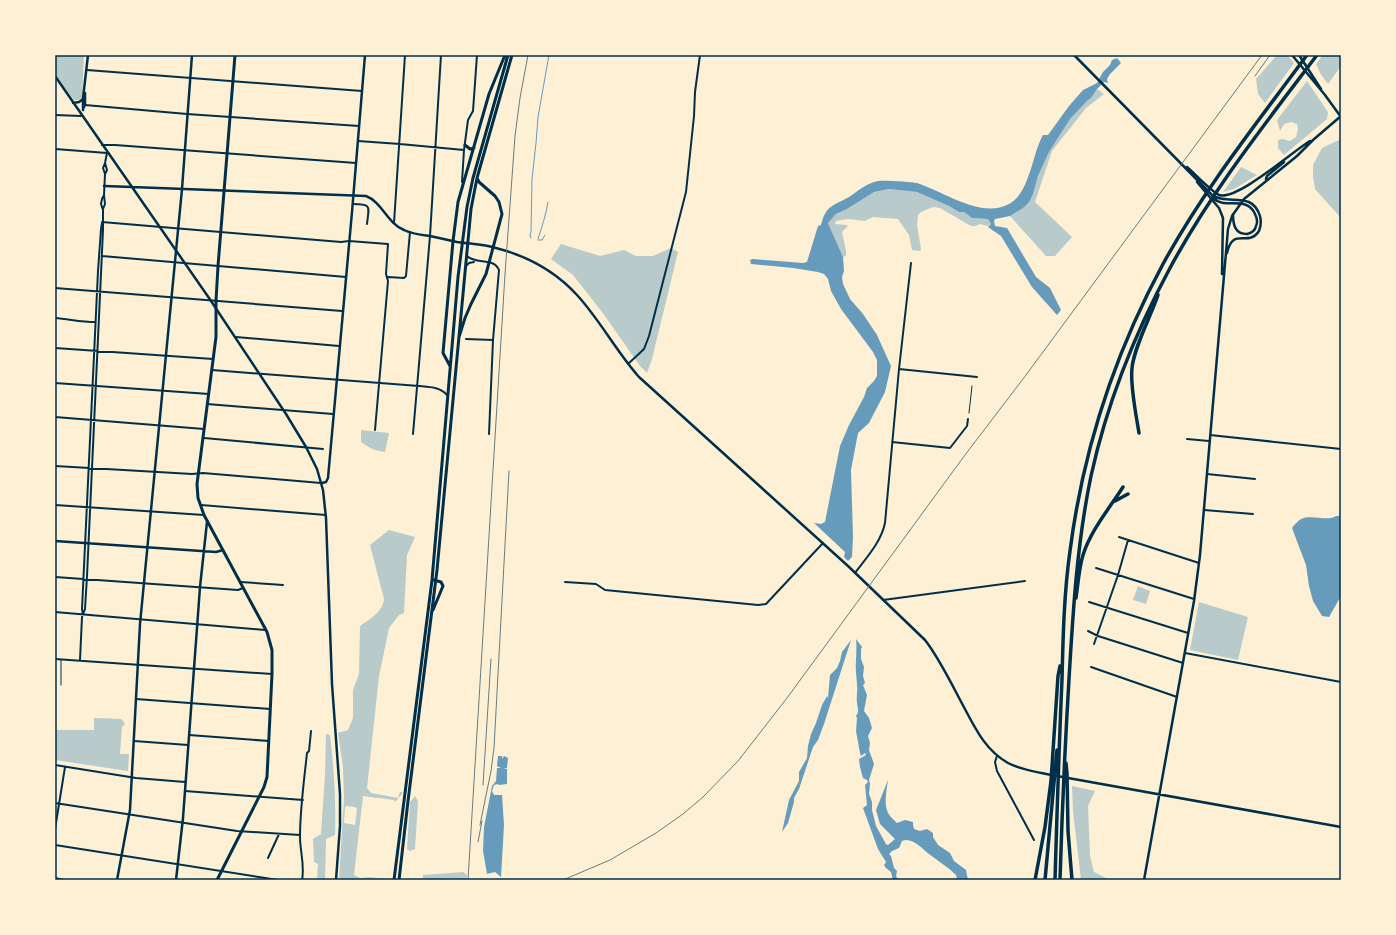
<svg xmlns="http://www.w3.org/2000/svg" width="1396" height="935" font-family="Overpass,sans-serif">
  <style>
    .green { fill: #b9caca; fill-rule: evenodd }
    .water { fill: #669bbc }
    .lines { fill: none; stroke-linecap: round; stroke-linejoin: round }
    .stream { stroke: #669bbc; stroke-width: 1 }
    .service { stroke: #003049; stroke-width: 1 }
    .minor { stroke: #003049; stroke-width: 2 }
    .tertiary { stroke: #003049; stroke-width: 2.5 }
    .secondary { stroke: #003049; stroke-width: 2.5 }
    .primary { stroke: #003049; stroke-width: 3 }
    .trunk { stroke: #003049; stroke-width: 3 }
    .motorway { stroke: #003049; stroke-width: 3.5 }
    .rail { stroke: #657d81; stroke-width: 1 }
    .neatline { fill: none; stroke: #003049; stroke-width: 1.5 }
  </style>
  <rect width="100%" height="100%" fill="#fdf0d5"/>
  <!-- green -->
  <path class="green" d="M55 55H84L82 97 79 100H74L58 79 55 78Z
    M1277 55H1287L1294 63 1265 103 1258 94 1256 79Z
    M1323 55H1341V66L1328 84 1320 73 1316 64Z
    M1307 81 1328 112 1327 119 1284 155 1278 148V140L1283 139 1290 141 1296 137 1298 129 1297 124 1291 122 1284 124 1280 131 1277 120Z
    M1097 89 1104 94 1086 108 1052 151 1035 202 1072 237 1055 256H1046L1010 216 1023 208 1033 194 1038 176 1049 152 1070 119 1087 101 1091 98Z
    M1341 139V218L1315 189 1313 176V165L1322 148Z
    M1241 167 1257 175 1234 189 1223 192Z
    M889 189 917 192 949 206 959 212H964L972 218 988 219 991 224 988 226 980 224 975 226H971L940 208 933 207 921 212 918 215 917 225 921 249 920 251 912 250 909 235 898 219 873 217 865 221 848 219 836 221 835 224 847 225 848 226 842 232 846 251V256L843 257 828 223 836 214 847 209 874 192Z
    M561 244 600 256 624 250 636 256H653L671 248 678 252 652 359 647 373 640 366 602 312 573 275 551 259Z
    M361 430 389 433 385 452C376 451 369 448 361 442Z
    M389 530 415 537 407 555 404 613 399 615 389 628 379 676 367 788 371 793 398 798 400 792H402V794L395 802 394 800 363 796 354 875 360 878 369 877 388 879 389 880H339L344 798 343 767 338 733 348 730 353 718V690L359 674 360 626C370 619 383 612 384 599L370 545ZM347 806 355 807 357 809 355 825 344 823 345 807Z
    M1138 586 1150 591 1146 604 1133 600Z
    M1199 602 1248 617 1238 660 1190 650Z
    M94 718 121 719 124 722 125 724 122 727 120 754H129L128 771 55 760 56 730H94Z
    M326 734 330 735C334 768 336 801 335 835L326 839 325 880H317L318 864 314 862 313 839 321 834 325 775Z
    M1072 786 1095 791 1088 806 1090 856 1094 872 1110 880H1081L1073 811Z
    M415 796 418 801 415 849 410 851 407 849 410 802Z
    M463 872 467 875 466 880H430L423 878V875Z"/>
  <!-- water -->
  <path class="water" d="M1117 58 1121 63 1110 74 1107 79 1108 83 1104 82 1097 89 1091 98 1087 101 1070 119 1049 152 1038 176 1033 194 1029 202 1023 208 1010 216 995 219 994 221 995 226 1007 228 1036 277 1050 288 1061 310 1057 315 1032 287 1001 236 988 227 991 224 988 219 972 218 964 212H959L949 206 917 192 889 189 874 192 847 209 836 214 828 223 843 257 844 271 842 277 843 284 850 299 863 314 877 335 891 366 885 392 869 423 858 433 851 470 853 537 852 557 848 561 844 557 845 552 814 523 821 524 825 522 840 446 849 425 864 397 867 388 874 381 877 376V360L873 352 841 309 831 291 828 279 824 274 818 272 793 268 751 264 750 260 753 259 803 263 807 262 818 226 821 225C826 205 833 206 849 197 858 191 867 183 878 181 885 180 911 182 917 183 945 192 981 219 1009 204 1030 193 1032 154 1043 135H1048L1069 106 1083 90 1097 83 1103 72 1110 65 1112 60Z
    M1336 516H1341V596L1329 617 1322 616 1313 601 1309 586 1306 565 1292 528C1294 525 1298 521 1301 519 1312 514 1327 522 1336 516Z
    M856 639 862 647 861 649V659L864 667 863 676 865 683 863 685 867 695 864 711 869 718 872 728 868 736 870 743 869 750 874 764 869 780 870 784 869 794 872 802V810L876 826 886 844 888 845 895 839 880 824 876 810 888 780C887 787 884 803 887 810 888 815 893 819 897 823L905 820 913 822V825L914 829 920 831 927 829 933 833V837L938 845 950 853 954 861 966 870 968 880H957L956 875C948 867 938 861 929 854 923 849 911 836 902 841L899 848 892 851 889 854 891 856 894 868 897 871 896 876 898 880H893L891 872 886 868 884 865 886 862 878 849 863 808 867 805 865 785 868 782 867 780 863 778 860 767 859 759 866 755 865 753 861 756 860 753 856 731 857 718 856 716C860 711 857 707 857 702 856 697 858 691 857 686 857 678 855 670 856 661 856 654 857 647 856 639Z
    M851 640 824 724 818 740 813 747 799 789 794 798V802L788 823 782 832 789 800 799 781V772L807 758 808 746 811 734 816 723 822 705 827 696 828 698 830 675 837 668 840 661 842 652Z
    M498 756H502V759L504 756 508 758 507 768H503L507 769V784L499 785 498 784 494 785 492 791 494 795H502L504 825 501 877 495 872 487 874 483 851 484 827 492 786 496 781 497 768H501L497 766Z"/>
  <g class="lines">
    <!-- stream -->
    <path class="stream" d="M531 238 530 235 531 232 532 179 536 143 538 117 549 55
      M538 239C542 226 546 215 548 202
      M538 240H542L545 235"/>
    <!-- service -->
    <path class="service" d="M969 413 972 386
      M61 685V660"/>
    <!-- minor -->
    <path class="minor" d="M87 70 362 91
      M85 105 187 114 359 126
      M55 115 81 116
      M358 141 400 144 464 150
      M102 145H115L356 163
      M55 149 107 153 105 163 103 168 105 174
      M462 182 464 150 468 120 473 111 477 55
      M353 204C372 204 369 206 367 224
      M103 209 105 204 104 195
      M102 222 341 242 349 241 388 244 386 274 388 281 375 430
      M394 223 405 55
      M102 256 346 277
      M467 256C476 265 494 257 499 270L493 340 489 434
      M466 266 469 263 474 262
      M388 277 404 278 406 276 410 232
      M55 288 342 311
      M55 318C69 319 81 322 95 322
      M236 337 339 346
      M466 339 493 340
      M55 348 213 359
      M628 364 644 349 649 336 686 192 694 116 695 92 700 55
      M899 369 977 377
      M212 370 419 386C430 387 440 387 447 395
      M55 383 209 394
      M207 404 333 414
      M55 417 204 429
      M413 434 430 236 441 55
      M1210 435 1341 449
      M204 438 323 449
      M1187 439 1209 441
      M892 442 950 448 967 426 968 419
      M55 466 192 474 203 473 321 483
      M1207 474 1255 479
      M55 505 204 515
      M201 505 326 515
      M1204 510 1253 514
      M1119 537 1199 563
      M1096 568 1194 599
      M855 573C867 557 881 542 885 523L899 369 911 263
      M55 577 238 590 243 588
      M241 582 283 585
      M565 582 596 584 605 590 758 605 766 604 823 543
      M883 600 1025 581
      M1089 602 1188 633
      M55 612 265 630
      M83 614 82 609 98 271 101 229 102 223
      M1088 631 1098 636 1183 663
      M1094 644 1118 575 1128 540
      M1185 653 1341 682
      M55 659 272 674
      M80 660 82 617 85 609 87 576 103 230V210L101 204 102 199 104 195 105 174 107 170 105 163
      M1091 667 1177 697
      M136 699 270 709
      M189 735 269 741
      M134 741 188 745
      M997 756 995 762 997 771 1034 840
      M55 765 136 778 185 782
      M185 791 303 800
      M55 803 237 831 300 835
      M55 829 65 767
      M55 845 278 880
      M268 858 279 834
      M55 878 64 880
      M302 880C305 866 300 851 300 837 300 809 304 781 307 753L309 751 311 731"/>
    <!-- tertiary -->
    <path class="tertiary" d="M104 186 132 187
      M322 483 326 482 328 478 352 212 365 55
      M55 541 216 552 223 550
      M117 880 130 810 140 624 182 189 192 55
      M176 880 183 818 200 587 207 522"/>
    <!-- secondary -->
    <path class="secondary" d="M1074 55 1212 195C1227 206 1252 190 1260 216 1261 220 1261 226 1259 231 1248 248 1233 226 1227 253
      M1292 55 1325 95 1341 117
      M1299 55 1321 89
      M55 76 209 298 286 414 306 447 317 469 323 490 326 518 332 684 340 794V826L336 880
      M73 103 79 102 83 99
      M83 109 85 105V93
      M83 110V98L88 55
      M1187 167C1194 173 1212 192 1219 195 1237 201 1293 151 1310 141
      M1266 179 1267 176 1284 162
      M1197 182 1219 208 1223 218 1222 274
      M132 187 366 196C382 202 387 223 404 230 412 234 421 235 430 236 439 238 448 240 457 242 470 244 484 244 496 248 527 256 555 271 577 295 600 320 616 351 639 377L848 566 925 640C940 659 954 689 966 711 977 732 987 751 1008 763 1021 770 1037 772 1052 775
      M1213 198C1225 210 1247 195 1255 214 1257 218 1258 222 1256 226 1255 231 1252 233 1247 234 1235 234 1233 225 1233 214
      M1057 776 1341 827
      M1144 880 1194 601 1200 555 1228 229 1232 216 1244 199 1297 156 1313 140 1341 116"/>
    <!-- primary -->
    <path class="primary" d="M217 880 264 787 267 777 272 674V650L267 632 204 515 198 498 197 484 216 337V301L218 266 235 55"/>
    <!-- trunk -->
    <path class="trunk" d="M465 145 470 149 474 148
      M459 337 465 318 471 304 486 274 502 214 499 202 495 196 479 182 477 178
      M450 366 443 353 453 241 458 202 489 94 505 55
      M433 610 443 586 441 582 434 580
      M394 880 432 580 458 277 467 207 473 178 508 55
      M399 880 408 801 437 570 471 209 477 178 512 55"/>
    <!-- motorway -->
    <path class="motorway" d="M1139 433C1136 414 1130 386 1132 368 1134 347 1151 316 1158 295
      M1115 501 1128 494
      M1076 598C1078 584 1079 568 1083 555 1091 530 1109 509 1123 487
      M1066 763 1067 773 1068 831 1072 880
      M1035 880 1045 827 1051 781 1058 676 1060 666
      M1045 880 1057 750
      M1055 880C1057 813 1059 746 1062 680 1063 637 1064 593 1070 551 1083 450 1115 353 1163 264 1204 189 1257 123 1307 55
      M1060 880C1062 813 1065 746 1069 679 1073 611 1077 543 1091 476 1107 403 1135 333 1170 268 1211 192 1265 124 1317 55"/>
    <!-- rail -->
    <path class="rail" d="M1255 76 1270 55
      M483 785 491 659
      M480 825 491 771 494 748 509 471
      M478 842 482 821
      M468 880 505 274 515 136 520 98 528 55
      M563 880 610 860 656 833 683 814 703 797 738 761 787 698 965 455 1026 375 1262 55"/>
  </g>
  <!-- border -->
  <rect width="1396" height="935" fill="none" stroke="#fdf0d5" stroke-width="112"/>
  <rect x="56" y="56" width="1284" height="823" class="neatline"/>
</svg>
